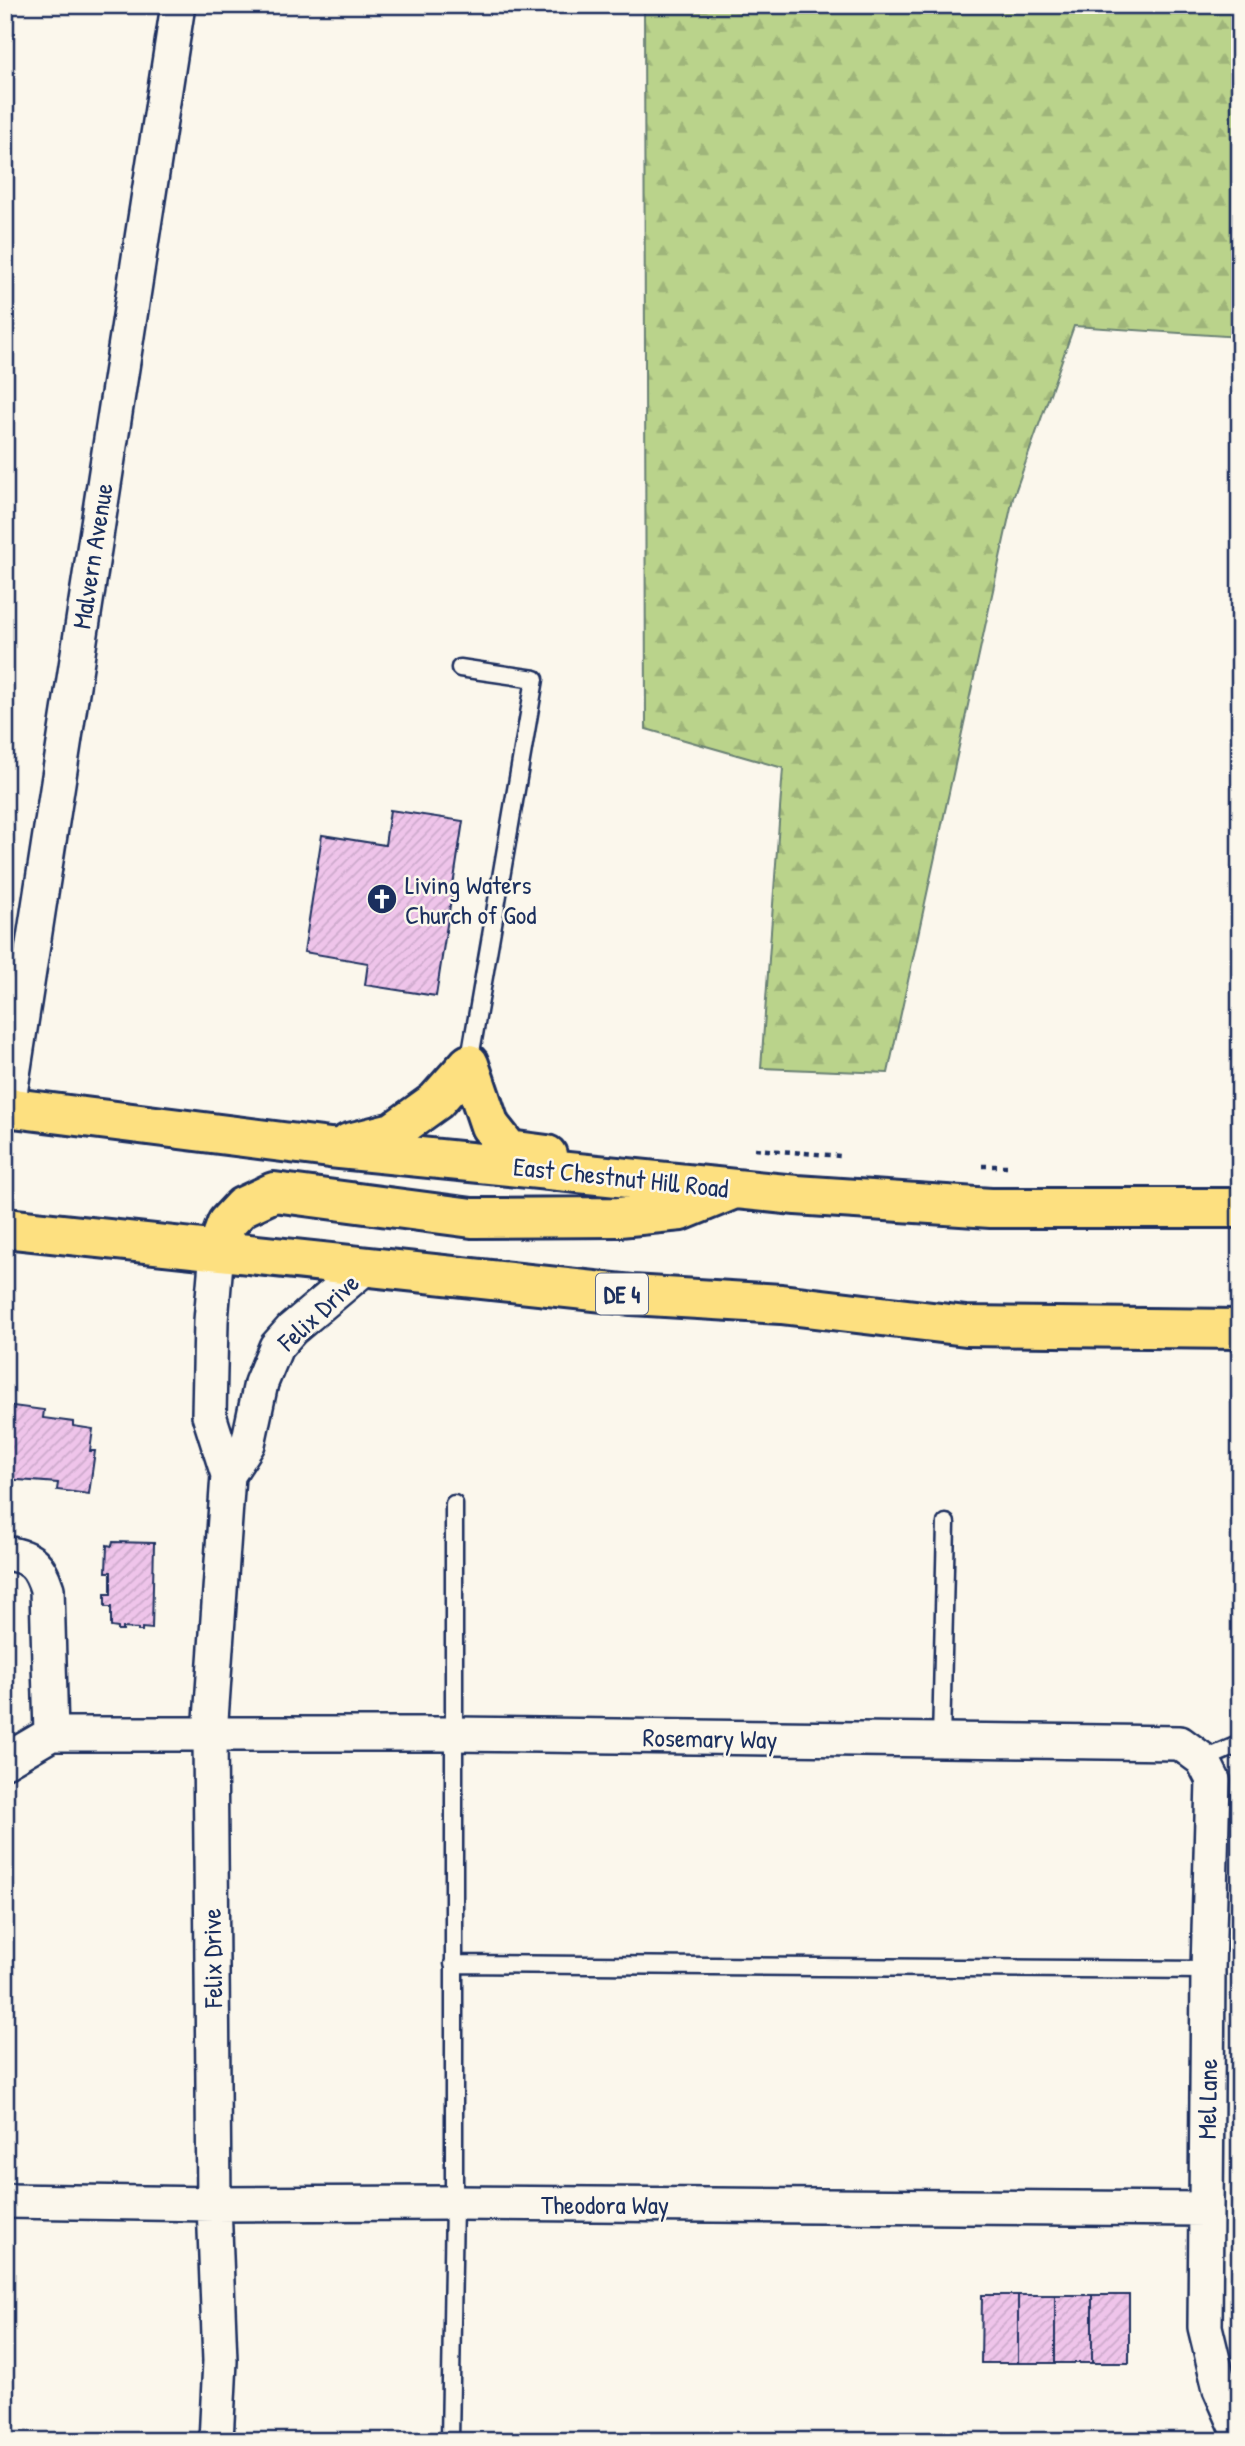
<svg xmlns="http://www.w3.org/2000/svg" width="1245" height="2446" font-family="'Patrick Hand',sans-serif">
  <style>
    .forest { fill: url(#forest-firs); stroke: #6a8174; stroke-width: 2 }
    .building { fill: url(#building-hatch); stroke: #1b2f5e; stroke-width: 2 }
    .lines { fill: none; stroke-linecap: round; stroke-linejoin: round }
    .service-casing { stroke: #1b2f5e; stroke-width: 21 }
    .minor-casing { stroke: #1b2f5e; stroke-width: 38 }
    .primary-casing { stroke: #1b2f5e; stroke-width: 44 }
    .path { stroke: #1b2f5e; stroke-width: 4.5; stroke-dasharray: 5 5; stroke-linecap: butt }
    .service { stroke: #fbf7ec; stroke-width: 16 }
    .minor { stroke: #fbf7ec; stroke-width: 33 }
    .primary { stroke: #fde080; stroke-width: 38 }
    .labels { text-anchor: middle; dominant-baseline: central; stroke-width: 5; stroke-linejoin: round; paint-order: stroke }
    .shield { fill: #fbf7ec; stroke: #5e6b89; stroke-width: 2 }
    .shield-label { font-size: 24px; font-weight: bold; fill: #1b2f5e }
    .street-label { font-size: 26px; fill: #1b2f5e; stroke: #fbf7ec }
    .poi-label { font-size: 26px; fill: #1b2f5e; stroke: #fbf7ec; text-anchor: start }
  </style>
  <defs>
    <pattern id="forest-firs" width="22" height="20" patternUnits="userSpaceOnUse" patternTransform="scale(1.75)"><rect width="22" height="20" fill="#bad38b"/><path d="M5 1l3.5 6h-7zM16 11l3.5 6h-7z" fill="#9fb57a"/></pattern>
    <pattern id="building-hatch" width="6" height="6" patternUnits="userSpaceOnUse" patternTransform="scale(1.75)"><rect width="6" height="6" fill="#efc4ea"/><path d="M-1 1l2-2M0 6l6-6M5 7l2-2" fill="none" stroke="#cca9cb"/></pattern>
  </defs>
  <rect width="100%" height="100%" fill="#fbf7ec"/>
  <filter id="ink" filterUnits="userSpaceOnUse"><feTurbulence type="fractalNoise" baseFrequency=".0143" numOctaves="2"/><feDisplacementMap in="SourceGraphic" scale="14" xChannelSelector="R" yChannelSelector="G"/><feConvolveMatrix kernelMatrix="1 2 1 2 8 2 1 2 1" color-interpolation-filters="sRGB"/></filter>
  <g filter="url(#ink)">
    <!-- forest -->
    <path class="forest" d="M644 5H1240V337L1074 326 1013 498 888 1073 761 1068 783 768 646 729Z"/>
    <!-- building -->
    <path class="building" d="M390 810 463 821 436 996 365 985 368 963 304 952 322 835 385 845Z
      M5 1405 44 1410 43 1418 73 1422V1426L93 1429 90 1451H95L89 1494 57 1490 58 1483 5 1479Z
      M113 1542 154 1543 152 1629 142 1628V1631H138V1629L123 1628V1631H118V1628L111 1627V1607H105V1594H111V1572H106L107 1545 112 1546Z
      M982 2295H1018V2363H981Z
      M1018 2295H1055V2363H1018Z
      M1055 2295H1092V2363H1055Z
      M1092 2295H1129V2363H1092Z"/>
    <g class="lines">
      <!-- service casing -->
      <g class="service-casing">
        <path id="service" d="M460 668 535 679 469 1064
          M941 1742 946 1523
          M1203 1760 1240 1744
          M453 1964 1208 1970
          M450 2441 454 2203V1504"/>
      </g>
      <!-- minor casing -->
      <g class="minor-casing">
        <path id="minor" d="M8 1107 178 5
          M228 1475 248 1444 261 1383 276 1347 292 1329 367 1266
          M5 1553C32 1557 39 1564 47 1589L51 1734
          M51 1734H453L1180 1743 1203 1760 1213 1780 1208 1970 1205 2327 1220 2389 1240 2434
          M5 1761 51 1734
          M5 2201 214 2204 454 2203 1205 2209
          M216 2441 220 2361 214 2204 210 1734 228 1475 209 1415 211 1321 217 1250"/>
      </g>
      <!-- primary casing -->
      <g class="primary-casing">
        <path id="primary" d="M5 1107 330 1148 796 1195 991 1208H1240
          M349 1143 393 1132 436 1101 469 1064 490 1126 509 1150 547 1155
          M5 1228 632 1295 781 1304 966 1326 1240 1329
          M217 1250 227 1223 242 1207 274 1192 472 1218 619 1217 681 1211 730 1191"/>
      </g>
      <!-- path -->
      <path class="path" d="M755 1149 841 1156
        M982 1166H1012"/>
      <!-- service -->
      <use href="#service" class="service"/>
      <!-- minor -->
      <use href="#minor" class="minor"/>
      <!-- primary -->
      <use href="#primary" class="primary"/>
    </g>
  </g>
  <!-- icons -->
  <defs>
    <g id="church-disc" transform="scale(1.575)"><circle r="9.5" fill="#1b2f5e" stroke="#fbf7ec"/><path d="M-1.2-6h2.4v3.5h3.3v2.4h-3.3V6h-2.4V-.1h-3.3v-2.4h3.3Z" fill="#fff"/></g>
  </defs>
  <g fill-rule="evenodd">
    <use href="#church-disc" x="382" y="899"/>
  </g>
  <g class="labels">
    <!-- shield labels -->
    <rect class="shield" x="596" y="1273.5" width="52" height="41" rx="5"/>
    <g class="shield-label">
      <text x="622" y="1294">DE 4</text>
    </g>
    <!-- street labels -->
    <g class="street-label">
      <text transform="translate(92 556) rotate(-81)">Malvern Avenue</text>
      <text transform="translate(621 1177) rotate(6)">East Chestnut Hill Road</text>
      <text transform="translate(318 1312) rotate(-43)">Felix Drive</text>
      <text transform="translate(710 1738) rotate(1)">Rosemary Way</text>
      <text transform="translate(212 1958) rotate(-91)">Felix Drive</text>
      <text transform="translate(1207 2099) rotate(-89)">Mel Lane</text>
      <text x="605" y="2204">Theodora Way</text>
    </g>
    <!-- poi labels -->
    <g class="poi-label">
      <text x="405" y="884">Living Waters<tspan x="405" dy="30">Church of God</tspan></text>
    </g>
  </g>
  <!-- margin -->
  <rect width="1245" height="2446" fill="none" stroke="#fbf7ec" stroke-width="28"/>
  <rect x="14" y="14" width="1217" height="2418" fill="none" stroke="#1b2f5e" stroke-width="2.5" filter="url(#ink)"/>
</svg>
